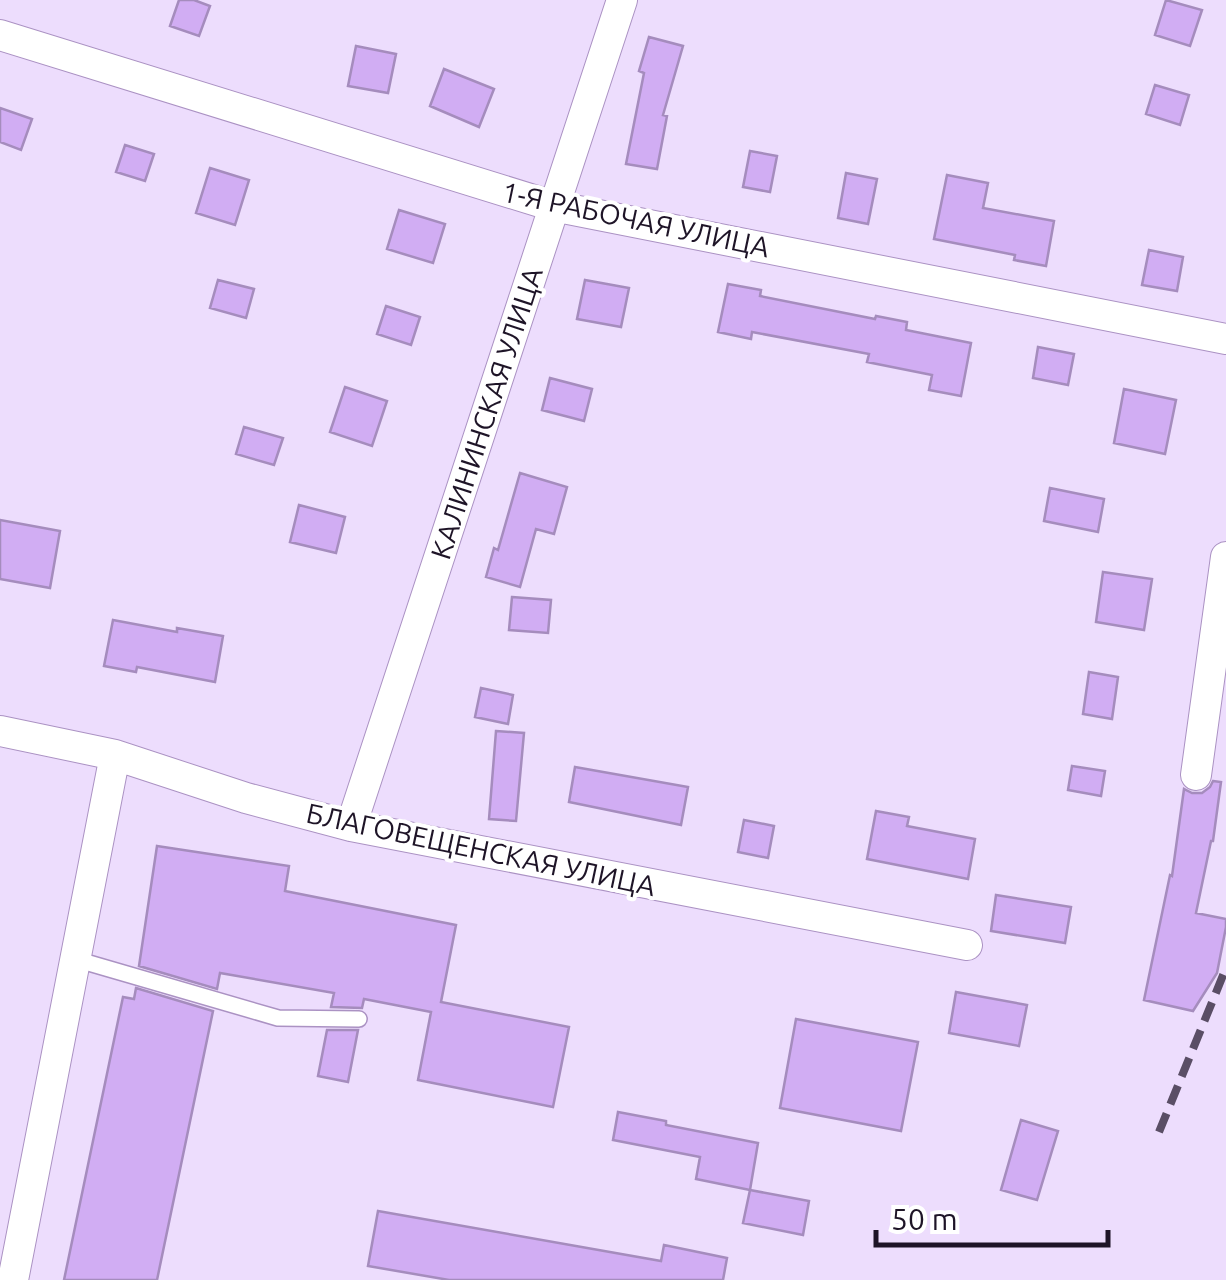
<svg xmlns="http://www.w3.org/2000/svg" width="1226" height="1280" font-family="Ubuntu,sans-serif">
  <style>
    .building { fill: #d1adf3; stroke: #a58cbd; stroke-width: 2.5 }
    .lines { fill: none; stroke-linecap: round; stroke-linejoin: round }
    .service-casing { stroke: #ab92c3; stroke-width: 18 }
    .minor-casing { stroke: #ab92c3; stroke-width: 32 }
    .service { stroke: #fff; stroke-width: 15 }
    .minor { stroke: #fff; stroke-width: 30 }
    .rail { stroke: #5a4e65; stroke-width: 8; stroke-dasharray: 20 10; stroke-linecap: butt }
    .labels { text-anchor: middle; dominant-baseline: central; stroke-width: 8; stroke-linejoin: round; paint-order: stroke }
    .street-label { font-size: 28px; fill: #1e1427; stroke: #fff }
  </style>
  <rect width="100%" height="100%" fill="#edddfd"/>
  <!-- building -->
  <path class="building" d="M179 0H194L210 6 199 36 170 26Z
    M1166 0 1202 10 1190 46 1155 35Z
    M649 37 683 46 663 115 667 116 657 169 626 164 644 73 639 71Z
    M356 46 396 54 388 93 348 86Z
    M444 69 494 89 479 127 430 106Z
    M1155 85 1189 95 1180 125 1146 114Z
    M0 108 32 119 21 150 0 142Z
    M125 145 154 154 145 181 116 172Z
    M750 151 777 156 770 192 743 187Z
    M210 168 249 180 235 225 196 213Z
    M846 173 877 179 868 224 838 218Z
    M947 175 988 183 983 208 1054 221 1046 266 1014 260 1015 255 934 239Z
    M399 210 445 224 433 263 387 249Z
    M1149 250 1183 257 1177 291 1142 285Z
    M218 280 254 289 246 318 210 308Z
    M585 280 629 288 621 327 577 319Z
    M728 284 761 290 760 296 875 319 876 316 907 322 906 330 971 343 961 396 929 390 932 375 867 362 869 354 752 332 751 339 718 332Z
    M386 306 420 317 411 345 377 334Z
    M1038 347 1074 354 1068 385 1033 378Z
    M550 378 592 389 584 421 542 410Z
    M345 387 387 401 372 446 330 432Z
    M1124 389 1176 400 1165 454 1114 443Z
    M244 427 283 438 274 465 236 454Z
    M520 473 567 487 554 534 536 529 520 587 486 577 494 548 498 550Z
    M1050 488 1104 499 1098 532 1044 521Z
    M299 505 345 517 336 553 290 542Z
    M0 520 60 531 50 588 0 579Z
    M1103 572 1152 579 1144 630 1096 622Z
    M512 597 551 600 548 633 509 630Z
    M113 620 177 632V628L223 636 215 682 137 667 136 672 104 666Z
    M1089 672 1118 677 1112 719 1083 714Z
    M481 688 513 695 508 724 475 717Z
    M496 731 524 733 516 821 489 819Z
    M1072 766 1105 771 1101 796 1068 790Z
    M575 767 688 787 681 825 569 802Z
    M1213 781 1221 782 1213 841H1211L1196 913 1226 919V927L1217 973 1193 1011 1144 1000 1170 875 1172 876 1184 789 1192 793H1202L1210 787Z
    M876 811 909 817 907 826 975 839 968 879 867 859Z
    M744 820 774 826 768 858 738 852Z
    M157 846 289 866 285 891 456 925 441 1002 569 1027 553 1107 418 1080 431 1012 364 999 362 1008 331 1007 334 993 220 973 217 989 139 966Z
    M996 895 1071 907 1065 943 991 931Z
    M136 988 213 1011 157 1280H64L123 997 134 999Z
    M956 992 1027 1005 1019 1046 949 1033Z
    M796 1019 918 1042 901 1131 780 1108Z
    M327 1030H358L348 1082 318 1076Z
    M618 1112 666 1121V1125L758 1143 750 1190 696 1179 700 1157 613 1140Z
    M1021 1120 1058 1131 1037 1200 1001 1190Z
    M750 1190 809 1201 803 1235 743 1223Z
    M378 1211 661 1261 664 1245 727 1258 723 1280H449L368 1266Z"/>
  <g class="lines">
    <!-- service casing -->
    <g class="service-casing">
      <path id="service" d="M75 959 278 1018 359 1019"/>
    </g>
    <!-- minor casing -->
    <g class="minor-casing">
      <path id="minor" d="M0 35 553 206 1226 339
        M0 731 115 755 246 798 351 826 967 945
        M1196 775 1226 557
        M351 826 622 0
        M13 1280 115 755"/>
    </g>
    <!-- service -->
    <use href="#service" class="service"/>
    <!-- minor -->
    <use href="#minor" class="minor"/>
    <!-- rail -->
    <path class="rail" d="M1159 1132 1226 968"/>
  </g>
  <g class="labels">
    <!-- street labels -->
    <g class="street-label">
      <text transform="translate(636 219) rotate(12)">1-Я РАБОЧАЯ УЛИЦА</text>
      <text transform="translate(486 413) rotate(-72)">КАЛИНИНСКАЯ УЛИЦА</text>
      <text transform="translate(481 849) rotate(12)">БЛАГОВЕЩЕНСКАЯ УЛИЦА</text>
    </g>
  </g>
  <!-- scale -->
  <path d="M876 1230v15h232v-15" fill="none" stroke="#1e1427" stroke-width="5"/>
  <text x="891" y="1230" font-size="30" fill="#1e1427" stroke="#ffffff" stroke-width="8" paint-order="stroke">50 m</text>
</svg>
